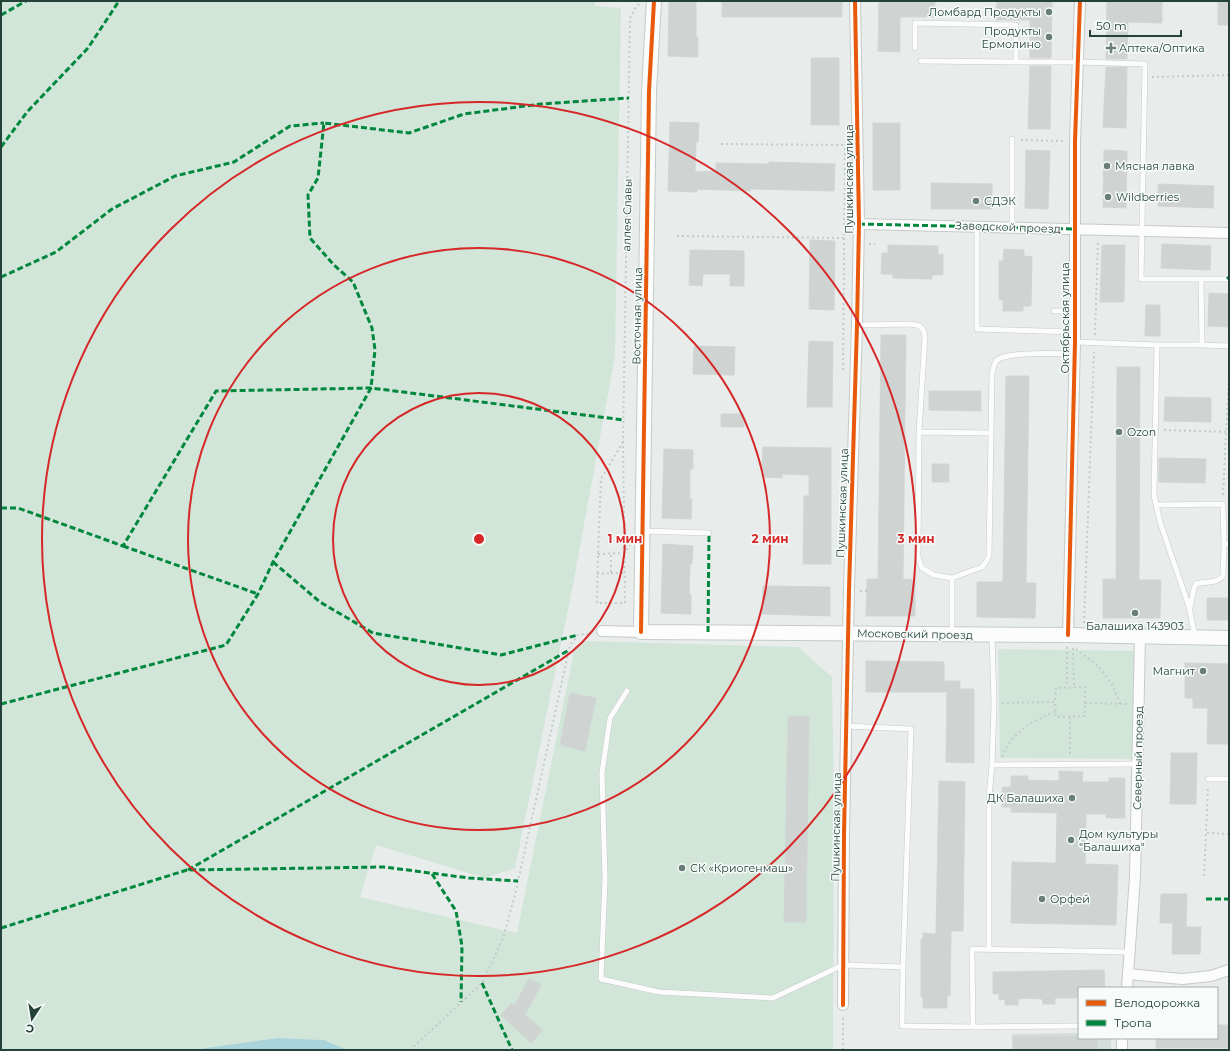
<svg xmlns="http://www.w3.org/2000/svg" width="1230" height="1051" font-family="Montserrat,sans-serif">
  <style>
    .built { fill: #d6dedb }
    .green { fill: #d1e6d8 }
    .water { fill: #a9d4db }
    .building { fill: #cfd4d2; stroke: #d1d6d4 }
    .lines { fill: none; stroke-linecap: round; stroke-linejoin: round }
    .lane-casing { stroke: #c5cac8; stroke-width: 6 }
    .street-casing { stroke: #c5cac8; stroke-width: 12 }
    .secondary-casing { stroke: #c3cbc8; stroke-width: 16 }
    .path { stroke: #c3ccca; stroke-width: 2; stroke-dasharray: 2 3; stroke-linecap: butt }
    .lane { stroke: #fcfcfc; stroke-width: 5 }
    .street { stroke: #fcfcfc; stroke-width: 10 }
    .secondary { stroke: #fcfcfc; stroke-width: 14 }
    .quiet { stroke: #00873e; stroke-width: 3; stroke-dasharray: 6 3; stroke-linecap: butt }
    .cycleway-casing { stroke: #f7fbf9; stroke-width: 6 }
    .cycleway { stroke: #e8590c; stroke-width: 4 }
    .ring { fill: none; stroke: #d62828; stroke-width: 2 }
    .poi-dot { fill: #697e78; stroke: #f7fbf9; stroke-width: 1.5 }
    .labels { text-anchor: middle; dominant-baseline: central; stroke-width: 3; stroke-linejoin: round; paint-order: stroke }
    .poi-label { font-size: 11px; fill: #24423a; stroke: #f7fbf9; text-anchor: start }
    .street-label { font-size: 11px; fill: #24423a; stroke: #f7fbf9 }
    .centre { fill: #d62828; stroke: #f7fbf9; stroke-width: 2 }
    .ring-label { font-size: 12px; text-anchor: middle; font-weight: bold; fill: #d62828; stroke: #f7fbf9; stroke-width: 3; stroke-linejoin: round; paint-order: stroke }
  </style>
  <rect width="100%" height="100%" fill="#e8edeb"/>
  <!-- built -->
  <path class="built" d="M1079 1033V1038H1111V1050H1012V1034Z"/>
  <!-- green -->
  <path class="green" d="M1 1H595V6L621 8 615 356 572 590 515 868 485 878 376 845 360 897 517 933 574 651 579 644 584 641 798 647 832 677 834 804 833 1050H347L324 1040 278 1038 191 1050H1Z
    M998 649 1135 651 1133 759 1000 758Z"/>
  <!-- water -->
  <path class="water" d="M278 1038 324 1040 347 1050H191Z"/>
  <!-- building -->
  <path class="building" d="M669 1H696V37H698V57L668 56Z
    M722 1H842V17H722Z
    M879 1H935L934 17H900V52L878 51Z
    M997 1H1052L1051 58H1030V20H996Z
    M1107 1H1162V23L1128 22 1127 59H1106Z
    M1218 1H1229V25H1218Z
    M811 58H839V125H811Z
    M1030 66H1051L1050 129H1028Z
    M1106 67H1127L1126 128 1103 127Z
    M670 122 699 123 698 142H696L695 172 716 171V163L769 164V162L835 164 834 191 751 189V191L697 189V192L668 191Z
    M873 123H900V190H873Z
    M1026 150 1050 151 1048 209 1025 208Z
    M1104 150 1127 151 1126 208 1103 207Z
    M931 183 992 184V209H931Z
    M1158 184 1214 186 1213 208 1158 206Z
    M810 240 835 241 834 310 809 309Z
    M1162 244 1211 246 1210 270 1161 268Z
    M888 245 938 246V255L943 254V275H932V279L893 278V274H881L882 253H888Z
    M1102 245H1125L1124 302H1100Z
    M1004 249 1024 250V256L1032 257 1031 306H1023V311H1003V300H999V261H1003Z
    M690 250 744 251V286H730V274H703L702 286 689 285Z
    M1209 293 1229 294V327L1208 326Z
    M1146 305H1160V336H1145Z
    M881 335H906L903 579 915 580V616H866L867 579H878Z
    M809 341 833 342 832 407H807Z
    M694 346 735 347 734 375 693 374Z
    M1117 367H1140L1139 580H1161L1160 618H1103V579H1116Z
    M1006 376H1029L1026 583H1036L1035 618 977 617V582H1003Z
    M929 391H981V411L929 410Z
    M1165 397 1211 398V422L1164 421Z
    M721 414H744V427H721Z
    M763 447 831 448V564H803L804 496H809V475L782 474V478L762 477Z
    M664 449 693 450V469H690V499H692L691 519 662 518Z
    M1159 458 1206 459 1205 483 1159 482Z
    M932 464H949V482H932Z
    M663 544 693 546 692 564H690L689 594H691V614L661 613Z
    M763 586 830 587V616L762 614Z
    M1207 598H1229V620H1207Z
    M866 661 944 662V681H960V689H974V763L946 762 947 692H866Z
    M1185 663 1229 664V744H1207L1208 708H1193V698H1185Z
    M570 693 596 698 585 751 560 745Z
    M788 716H809L806 922H784Z
    M1171 753H1197L1196 804H1170Z
    M1059 771 1083 772 1082 782H1109V778H1125V818H1106V814H1086L1085 864 1118 865 1116 925 1011 923 1012 862 1056 863 1057 813 1011 812V807H1002V787H1011V776H1028V780L1059 781Z
    M939 781 965 782 963 931H951L950 996H947V1008H923V997H921V939H923V933L936 934Z
    M1161 894H1187L1186 927H1201L1200 954H1172L1173 923H1160Z
    M1104 970 1105 988H1079V998H1055V1004H1043L1042 999 1024 998 1018 999V1005H1005V999L999 1000V994H993V972Z
    M529 978 541 985 525 1015 543 1030 531 1043 501 1015 512 1003 515 1005Z
    M1217 1025H1229V1048H1156V1038H1217Z
    M1079 1036V1038H1097L1098 1050H1014L1013 1037Z"/>
  <g class="lines">
    <!-- lane casing -->
    <g class="lane-casing">
      <path id="lane" d="M915 48V23L1016 25V62H1078L1145 64 1141 279H1201
        M921 61 1016 62
        M977 226V329L1075 332
        M1012 227V139
        M1054 311H1075
        M857 325 911 324C920 325 923 327 925 336L919 432 918 557 922 568 934 575 952 578 982 567 986 562 989 556 992 374C993 369 994 363 997 360 1009 351 1059 354 1074 354
        M1075 342 1157 345 1154 495 1160 522 1189 607 1195 637
        M1157 345H1202L1201 279H1227
        M1202 345 1229 346
        M919 432 991 433
        M1156 505 1223 504 1224 544H1229
        M643 531 709 533
        M1190 608 1194 588 1196 584C1206 581 1217 584 1223 576L1224 544
        M952 633V578
        M627 691 610 718 602 773 605 879 601 979 659 992 773 998 843 965 903 967 911 729 846 726
        M992 765 1138 764
        M1208 779H1229
        M989 949V797L992 765 994 703 992 635
        M903 967 902 1026 973 1027
        M1079 1026 973 1027 972 949 1129 952"/>
    </g>
    <!-- street casing -->
    <g class="street-casing">
      <path id="street" d="M859 224 1229 233
        M602 631 641 632
        M1068 635 1075 342V141L1080 1
        M1128 974 1182 979 1211 976 1229 970
        M1127 988 1135 877 1140 636
        M843 1005 844 834 849 590 857 325 859 224 855 1
        M1122 1050V1038"/>
    </g>
    <!-- secondary casing -->
    <g class="secondary-casing">
      <path id="secondary" d="M654 1 649 91 641 632 1068 635 1229 638"/>
    </g>
    <!-- path -->
    <path class="path" d="M1152 77 1229 75
      M1021 140 1064 141
      M721 144 845 145
      M677 236 845 238
      M869 244H875
      M1095 335 1098 240
      M843 370 845 144
      M1164 430 1229 432
      M623 442 601 479 598 554 597 603H625
      M1223 495 1229 376
      M598 554 624 553 630 545
      M611 573H625
      M597 574 611 573V554
      M860 591H867
      M625 603 623 441 630 18 636 7 641 2
      M1084 623 1094 352
      M1067 647V687
      M1073 648 1074 687
      M1076 649 1099 667 1112 684 1120 704
      M1002 703 1055 702 1056 717 1085 716V687L1056 688 1055 702
      M1085 703 1128 704
      M1070 717V756
      M1002 757C1012 731 1032 722 1056 711
      M1207 833 1229 834
      M1204 876 1208 786
      M410 1050 482 983 503 938 515 895 570 645 578 635 592 633
      M843 1050V1016"/>
    <!-- lane -->
    <use href="#lane" class="lane"/>
    <!-- street -->
    <use href="#street" class="street"/>
    <!-- secondary -->
    <use href="#secondary" class="secondary"/>
    <!-- quiet -->
    <path class="quiet" d="M1 15 26 1
      M1 147 27 112 88 48 119 1
      M859 224 1075 229
      M1 277 56 252 112 209 175 176 234 162 290 126 324 123
      M1227 279 1229 277
      M1 508H18L123 546 216 391 371 388 624 420
      M123 546 258 594
      M273 562 320 602 373 633 501 655 578 635
      M708 632 709 533
      M1 704 226 645 258 594 273 562 371 388 375 350 372 328 353 282 334 265 310 238 308 195 318 178 324 123 409 133 464 114 541 104 629 98
      M188 870 569 650
      M432 874 456 911 462 946 461 1002
      M1206 899H1229
      M1 928 187 870 384 867 469 878 518 881
      M482 983 512 1050"/>
    <!-- cycleway casing -->
    <g class="cycleway-casing">
      <path id="cycleway" d="M641 632 649 91 654 1
        M1068 635 1075 342V141L1080 1
        M843 1005 844 834 849 590 857 325 859 224 855 1"/>
    </g>
    <!-- cycleway -->
    <use href="#cycleway" class="cycleway"/>
  </g>
  <!-- distance rings -->
  <g class="ring">
    <circle cx="479" cy="539" r="146"/>
    <circle cx="479" cy="539" r="291"/>
    <circle cx="479" cy="539" r="437"/>
  </g>
  <!-- markers -->
  <g class="poi-dot">
    <circle cx="1049" cy="12" r="4"/>
    <circle cx="1049" cy="37" r="4"/>
    <path d="M1109 42h4v4h4v4h-4v4h-4v-4h-4v-4h4z"/>
    <circle cx="1107" cy="166" r="4"/>
    <circle cx="1108" cy="197" r="4"/>
    <circle cx="976" cy="201" r="4"/>
    <circle cx="1119" cy="432" r="4"/>
    <circle cx="1135" cy="613" r="4"/>
    <circle cx="1203" cy="671" r="4"/>
    <circle cx="1072" cy="798" r="4"/>
    <circle cx="1071" cy="840" r="4"/>
    <circle cx="682" cy="868" r="4"/>
    <circle cx="1042" cy="899" r="4"/>
  </g>
  <g class="labels">
    <!-- poi labels -->
    <g class="poi-label">
      <text x="1041" y="12" text-anchor="end">Ломбард Продукты</text>
      <text x="1041" y="31" text-anchor="end">Продукты<tspan x="1041" dy="13">Ермолино</tspan></text>
      <text x="1119" y="48">Аптека/Оптика</text>
      <text x="1115" y="166">Мясная лавка</text>
      <text x="1116" y="197">Wildberries</text>
      <text x="984" y="201">СДЭК</text>
      <text x="1127" y="432">Ozon</text>
      <text x="1135" y="626" text-anchor="middle">Балашиха 143903</text>
      <text x="1195" y="671" text-anchor="end">Магнит</text>
      <text x="1064" y="798" text-anchor="end">ДК Балашиха</text>
      <text x="1079" y="834">Дом культуры<tspan x="1079" dy="13">"Балашиха"</tspan></text>
      <text x="690" y="868">СК «Криогенмаш»</text>
      <text x="1050" y="899">Орфей</text>
    </g>
    <!-- street labels -->
    <g class="street-label">
      <text transform="translate(849 179) rotate(-90)">Пушкинская улица</text>
      <text transform="translate(627 215) rotate(-89)">аллея Славы</text>
      <text transform="translate(1008 227) rotate(2)">Заводской проезд</text>
      <text transform="translate(637 316) rotate(-89)">Восточная улица</text>
      <text transform="translate(1065 318) rotate(-90)">Октябрьская улица</text>
      <text transform="translate(842 503) rotate(-88)">Пушкинская улица</text>
      <text transform="translate(915 634) rotate(1)">Московский проезд</text>
      <text transform="translate(1138 758) rotate(-89)">Северный проезд</text>
      <text transform="translate(836 827) rotate(-89)">Пушкинская улица</text>
    </g>
  </g>
  <circle cx="479" cy="539" r="6" class="centre"/>
  <g class="ring-label">
    <text x="625" y="543">1 мин</text>
    <text x="770" y="543">2 мин</text>
    <text x="916" y="543">3 мин</text>
  </g>
  <!-- border -->
  <rect width="1230" height="1051" fill="none" stroke="#24423a" stroke-width="4"/>
  <!-- legend -->
  <rect x="1078" y="987" width="140" height="52" fill="#f7fbf9" stroke="#a3b1ad"/>
  <rect x="1086" y="1000" width="20" height="6" fill="#e8590c" stroke="#a3b1ad"/>
  <text x="1114" y="1007" font-size="12" fill="#24423a">Велодорожка</text>
  <rect x="1086" y="1020" width="20" height="6" fill="#00873e" stroke="#a3b1ad"/>
  <text x="1114" y="1027" font-size="12" fill="#24423a">Тропа</text>
  <!-- north arrow -->
  <g transform="translate(32 1019) rotate(192)" stroke="#f7fbf9" stroke-width="3" paint-order="stroke">
  <path d="M0-3L7 15L0 10L-7 15Z" fill="#24423a"/>
  <text y="-6" font-size="11" font-weight="bold" text-anchor="middle" fill="#24423a">С</text>
  </g>
  <!-- scale -->
  <path d="M1090 30v6h91v-6" fill="none" stroke="#24423a" stroke-width="2"/>
  <text x="1096" y="30" font-size="12" fill="#24423a" stroke="#f7fbf9" stroke-width="3" paint-order="stroke">50 m</text>
</svg>
